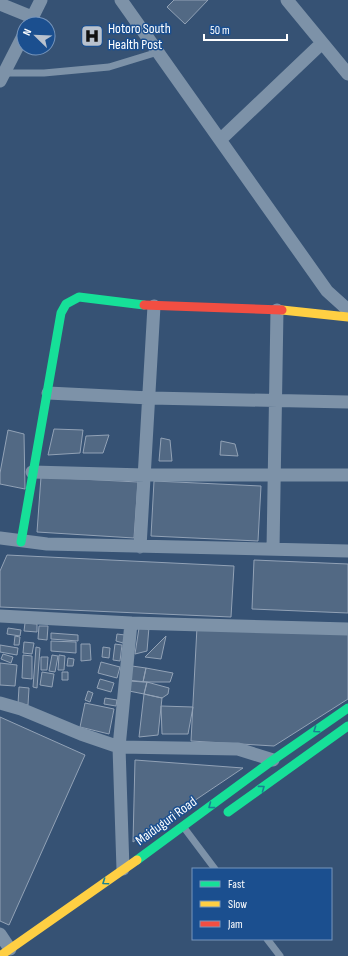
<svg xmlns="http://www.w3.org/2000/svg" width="348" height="956" font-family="'Sofia Sans Condensed',sans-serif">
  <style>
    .building { fill: #526984; stroke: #92a2b6 }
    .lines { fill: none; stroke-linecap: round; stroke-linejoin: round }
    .lane { stroke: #7d92a8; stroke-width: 7 }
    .street { stroke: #7d92a8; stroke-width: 13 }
    .fast { stroke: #16e098; stroke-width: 9 }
    .slow { stroke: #ffcf43; stroke-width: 9 }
    .jam { stroke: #f24e42; stroke-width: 9 }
    .oneway { stroke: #198292 }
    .labels { text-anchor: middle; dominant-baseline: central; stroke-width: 3; stroke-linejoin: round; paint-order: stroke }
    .poi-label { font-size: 14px; fill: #fff; stroke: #1b4f8f; text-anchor: start }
    .street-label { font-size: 14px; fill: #fff; stroke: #1b4f8f }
  </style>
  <rect width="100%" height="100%" fill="#365274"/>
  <!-- building -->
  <path class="building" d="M174 0H208L185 24 167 7Z
    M54 429 83 430 80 453 48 455Z
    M8 430 24 434 25 489 0 484V473Z
    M109 435 103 453H83L86 436Z
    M161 438 170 440 172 461H159Z
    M221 441 235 444 238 456 220 455Z
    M41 477 138 482 134 538 37 532Z
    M154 481 261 486 258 541 151 536Z
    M7 555 234 566 231 617 0 607V571Z
    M254 560 348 564V613L252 609Z
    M25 623 37 624V632L24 631Z
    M39 626H48L47 640 38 639Z
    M149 627 147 651 135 654 139 628Z
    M197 627 348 634V699L274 746 191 741Z
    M8 628 21 630 20 636 7 634Z
    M51 633 78 635V641L51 639Z
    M117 634 125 635 123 643 116 641Z
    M15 636 20 637 19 645H14Z
    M166 636 161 659 145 657Z
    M51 641 76 642V653L51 651Z
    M24 642 34 643 32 654 23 653Z
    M81 644H90L91 660 81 661Z
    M115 644 122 645 120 661 113 660Z
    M0 645 18 648 17 655 0 652Z
    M36 647 40 648 37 688 33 687Z
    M103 647 110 648 109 658 102 657Z
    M3 654 13 657 11 663 1 659Z
    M23 655 32 656V679L22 678Z
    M52 655 58 656 55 672 49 671Z
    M59 655 65 656 64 670H58Z
    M41 657H48L47 670H41Z
    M68 658 74 659 73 666H67Z
    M101 662 120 667 117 678 98 673Z
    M0 663 17 665 15 686 0 685Z
    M132 666 146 668 143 682 130 681Z
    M146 668 173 673 170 682H143Z
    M42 672 54 674 52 687 40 685Z
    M62 672H68V680H62Z
    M100 679 114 683 111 692 97 688Z
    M126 680 147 682 144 694 129 691Z
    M147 682 169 688 168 694 162 698 144 694Z
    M19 687 29 688 28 705 18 704Z
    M88 691 93 693 90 702 85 700Z
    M144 694 162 698 158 735 139 737Z
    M105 698 117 700 116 706 104 704Z
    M85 703 114 709 109 734 80 727Z
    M161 706 193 707 188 734H162Z
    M0 717 85 755 9 925 0 921Z
    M135 760 243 768 133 842Z"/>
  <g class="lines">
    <!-- lane -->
    <path class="lane" d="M4 73H44L109 67 158 52
      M185 829 215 869
      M267 939 280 956"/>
    <!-- street -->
    <path class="street" d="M121 0 327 291 348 310
      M287 0 348 74
      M0 4 32 17
      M29 24 41 0
      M0 81 24 34
      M220 140 322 43
      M48 393 150 398 348 402
      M32 472 145 475H348
      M0 538 47 544 348 551
      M140 547 154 306
      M273 549 277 310
      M0 616 131 623 348 629
      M0 703 21 709 81 734 119 747 238 749 273 760
      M123 869 119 747 131 623
      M0 934 10 949"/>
    <!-- fast -->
    <path class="fast" d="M21 542 61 313 66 304 79 297 144 305
      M228 812 348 726
      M137 860 273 760 348 708"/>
    <!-- slow -->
    <path class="slow" d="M282 310 348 317
      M0 956 137 860"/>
    <!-- jam -->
    <path class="jam" d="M144 305 282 310"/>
  </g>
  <!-- one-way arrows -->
  <defs><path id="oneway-chevron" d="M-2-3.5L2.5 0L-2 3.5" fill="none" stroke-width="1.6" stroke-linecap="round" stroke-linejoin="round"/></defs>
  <g class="oneway">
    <use href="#oneway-chevron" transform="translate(316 730) rotate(145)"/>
    <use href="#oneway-chevron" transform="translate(262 788) rotate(-36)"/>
    <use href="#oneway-chevron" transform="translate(211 806) rotate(143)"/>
    <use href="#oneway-chevron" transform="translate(105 882) rotate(145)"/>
  </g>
  <!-- icons -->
  <defs>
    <g id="hospital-square" transform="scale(1.15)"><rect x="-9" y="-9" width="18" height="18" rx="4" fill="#b9c2ce" stroke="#1b4f8f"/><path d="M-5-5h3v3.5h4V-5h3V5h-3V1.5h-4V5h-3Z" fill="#111"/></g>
  </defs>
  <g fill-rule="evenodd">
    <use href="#hospital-square" x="92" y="36"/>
  </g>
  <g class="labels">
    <!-- poi labels -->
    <g class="poi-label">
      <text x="108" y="28">Hotoro South<tspan x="108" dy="16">Health Post</tspan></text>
    </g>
    <!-- street labels -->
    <g class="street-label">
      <text transform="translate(166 821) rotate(-36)">Maiduguri Road</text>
    </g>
  </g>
  <!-- legend -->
  <rect x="192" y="868" width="140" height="72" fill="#1b4f8f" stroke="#7695bc"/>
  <rect x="200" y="881" width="20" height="6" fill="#16e098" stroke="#7695bc"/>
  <text x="228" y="888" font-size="12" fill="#ffffff">Fast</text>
  <rect x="200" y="901" width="20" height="6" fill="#ffcf43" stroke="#7695bc"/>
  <text x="228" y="908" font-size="12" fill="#ffffff">Slow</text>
  <rect x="200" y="921" width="20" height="6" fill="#f24e42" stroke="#7695bc"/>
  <text x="228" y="928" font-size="12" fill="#ffffff">Jam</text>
  <!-- north arrow -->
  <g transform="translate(36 36) rotate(293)"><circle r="19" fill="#1b4f8f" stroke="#7695bc"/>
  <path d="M0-3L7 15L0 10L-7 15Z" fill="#b9c2ce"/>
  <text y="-6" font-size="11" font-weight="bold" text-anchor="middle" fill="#ffffff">N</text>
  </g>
  <!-- scale -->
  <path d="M204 34v6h83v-6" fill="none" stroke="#ffffff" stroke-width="2"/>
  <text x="210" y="34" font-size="12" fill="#ffffff" stroke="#1b4f8f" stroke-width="3" paint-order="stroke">50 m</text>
</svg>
